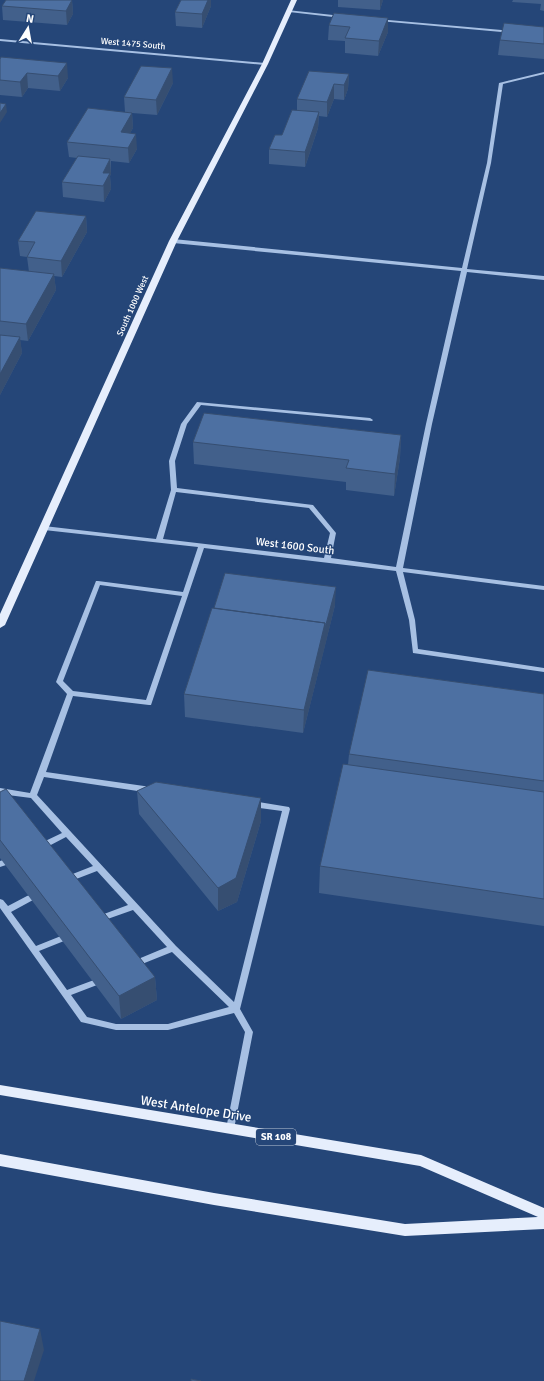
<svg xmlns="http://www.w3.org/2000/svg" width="544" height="1381" font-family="Signika,sans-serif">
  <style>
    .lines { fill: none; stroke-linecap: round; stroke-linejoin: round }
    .minor { fill: #a7c0e3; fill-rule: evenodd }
    .major { fill: #e6eefc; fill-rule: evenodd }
    .wall { fill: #42608b }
    .shaded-wall { fill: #364e71 }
    .building { fill: #4d70a2; stroke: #364e71 }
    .labels { text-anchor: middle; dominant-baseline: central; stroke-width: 3; stroke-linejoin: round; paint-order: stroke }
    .far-street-label { font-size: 9px; fill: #fff; stroke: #254678 }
    .shield { fill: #254678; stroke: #bec8d6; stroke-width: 1 }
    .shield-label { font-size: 10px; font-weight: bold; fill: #fff }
    .street-label { font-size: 11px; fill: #fff; stroke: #254678 }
    .near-street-label { font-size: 13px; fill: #fff; stroke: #254678 }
  </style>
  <rect width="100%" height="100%" fill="#254678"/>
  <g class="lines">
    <!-- minor -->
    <path class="minor" d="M287 10 342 16 344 17 342 18 289 12H287Z
      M377 19 512 31 514 32 512 33 379 21H377Z
      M0 39 265 63 267 64 265 65 0 41Z
      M544 72V74L503 84 491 163 467 269 544 276V280L467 272 432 424 403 568 544 586V590L403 572 415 620 418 649 544 668V672L413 653 409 620 396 571 204 548 151 705H149L73 696 46 772 151 787 154 788 155 790 154 792 151 793 44 777 37 795 176 946 234 1002 282 811 253 807 250 806 249 804 250 802 253 801 289 807 290 809 240 1009 253 1032 234 1129 233 1132 230 1133 227 1132 226 1129 245 1032 234 1013 168 1030H116L81 1022 0 908V899L3 900 8 906 27 896 30 895 33 896 34 898 33 900 11 912 36 946 61 936 64 937 65 939 64 941 39 951 67 990 94 980 97 981 98 983 97 985 71 995 87 1017 116 1024H168L229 1007 172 952 137 966 134 967 131 966 130 964 131 962 167 947 133 910 99 922 96 921 95 919 96 917 128 905 97 871 71 881 68 882 65 881 64 879 65 877 93 866 66 837 45 848H39L38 846 39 844 62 833 31 798 0 794V788L30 793 67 694 56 682 96 581H98L183 592 198 547 44 530 41 528 44 526 156 539 171 490 169 461 181 424 197 402 370 418 373 420 372 421 201 405 187 424 175 461 177 488 313 505 336 533 331 558 396 567 426 424 461 271 173 243 170 241 173 239 462 268 487 163 499 83ZM176 492 309 508 330 533 324 558 163 539ZM100 585 182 596 146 700 73 691 63 681Z
      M3 860 6 861 7 863 6 865 0 867V861Z"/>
    <!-- major -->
    <path class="major" d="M291 0H297L268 64 177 241 5 625 0 628V614L169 241 262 64Z
      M0 1085 421 1155 544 1208V1229L405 1236 214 1205 0 1166V1154L214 1193 405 1224 538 1217 420 1166 0 1095Z"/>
  </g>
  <!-- wall -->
  <path class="wall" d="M72 0 73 14 67 25 3 20 2 6Z
    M338 0H383L380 10 338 7Z
    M513 0H544V11L540 10 541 4 512 2Z
    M211 6 202 28 176 26 175 12Z
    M334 13 388 32 378 56 345 53V41L328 40 329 25Z
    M544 27V59L498 55 500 40Z
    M0 59 68 78 60 91 28 88 22 97 0 95Z
    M349 74 348 89 344 100 334 99 327 117 319 116 318 128 305 167 269 164V149L282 135 297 111V99Z
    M173 83 157 115 132 113 133 128 130 133 137 149 129 163 111 161V174L110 176 111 189 104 202 63 197 62 182 77 158 69 157 67 142 125 112 124 97Z
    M86 216 87 232 62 277 54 276 56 290 28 341 20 340 22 353 0 395V268L29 272 27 257 20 256 18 241Z
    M401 435 400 458 394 496 346 490V482L194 464 193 442Z
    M335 605 303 733 185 717 184 694Z
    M544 694V926L319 893 320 866 348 765 349 754Z
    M137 791 261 798V821L237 902 218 911 139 814Z
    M0 792 155 977 157 1000 121 1019 0 858Z"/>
  <!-- shaded-wall -->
  <path class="shaded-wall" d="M72 0 73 14 67 25 66 11Z
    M208 0H211V6L202 28V14Z
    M380 0H383L380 10Z
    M388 18V32L378 56 379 41Z
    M67 63 68 78 60 91 58 76Z
    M172 68 173 83 157 115 156 100Z
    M27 73 28 88 22 97 20 82Z
    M349 74 348 89 344 100V85Z
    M334 84V99L327 117V102Z
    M6 104 7 112 0 123V113Z
    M319 112 318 128 305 167V152Z
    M132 113 133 128 122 148 121 132Z
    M136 134 137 149 129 163 128 148Z
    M110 159 111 174 110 176 111 189 104 202 103 173Z
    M86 216 87 232 62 277 61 261Z
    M54 274 56 290 28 341 26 324Z
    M20 337 22 353 0 395V374Z
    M401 435 400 458 394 496 395 474Z
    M336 587 335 605 325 646V628Z
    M325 623V646L303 733 304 710Z
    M261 798V821L237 902 218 911V888Z
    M155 977 157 1000 121 1019 119 996Z
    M40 1329 44 1350 34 1381H24Z"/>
  <!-- building -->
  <path class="building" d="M6 0H72L66 11 2 6Z
    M181 0H208L202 14 175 12Z
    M334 13 388 18 379 41 345 38 350 27 329 25Z
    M504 23 544 27V44L500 40Z
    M1 57 67 63 58 76 27 73 20 82 0 80V59Z
    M141 66 172 68 156 100 124 97Z
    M309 71 349 74 344 85 334 84 327 102 297 99Z
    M0 103 6 104 0 113Z
    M88 108 132 113 121 132 136 134 128 148 67 142Z
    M292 110 319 112 305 152 269 149 275 135H282Z
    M78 156 110 159 103 173H110L103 186 62 182Z
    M36 211 86 216 61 261 27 257 35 242 18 241Z
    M0 268 54 274 26 324 0 321Z
    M0 335 20 337 0 374Z
    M204 413 401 435 395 474 346 468 349 460 193 442Z
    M225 573 336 587 325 628V623L214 608Z
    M212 608 325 623 304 710 184 694Z
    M368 670 544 694V781L349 754Z
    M343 764 544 792V899L320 866Z
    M156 782 261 798 236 878 218 888 137 791Z
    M6 789 155 977 119 996 0 840V792Z
    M0 1321 40 1329 24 1381H0Z
    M191 1379 201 1381H191Z"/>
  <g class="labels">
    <!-- far-street labels -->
    <g class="far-street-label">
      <text transform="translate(133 44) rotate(5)">West 1475 South</text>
      <text transform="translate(133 306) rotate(-66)">South 1000 West</text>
    </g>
    <!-- shield labels -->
    <rect class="shield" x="256" y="1129" width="40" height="16" rx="3"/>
    <g class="shield-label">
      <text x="276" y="1137">SR 108</text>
    </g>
    <!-- street labels -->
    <g class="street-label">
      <text transform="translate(295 546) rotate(7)">West 1600 South</text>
    </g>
    <!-- near-street labels -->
    <g class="near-street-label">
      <text transform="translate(196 1109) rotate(9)">West Antelope Drive</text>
    </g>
  </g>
  <!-- north arrow -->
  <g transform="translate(28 28) rotate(11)" stroke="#254678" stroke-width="3" paint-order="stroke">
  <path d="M0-3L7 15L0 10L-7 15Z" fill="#ffffff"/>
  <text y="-6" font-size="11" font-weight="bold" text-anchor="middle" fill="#ffffff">N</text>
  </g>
</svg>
